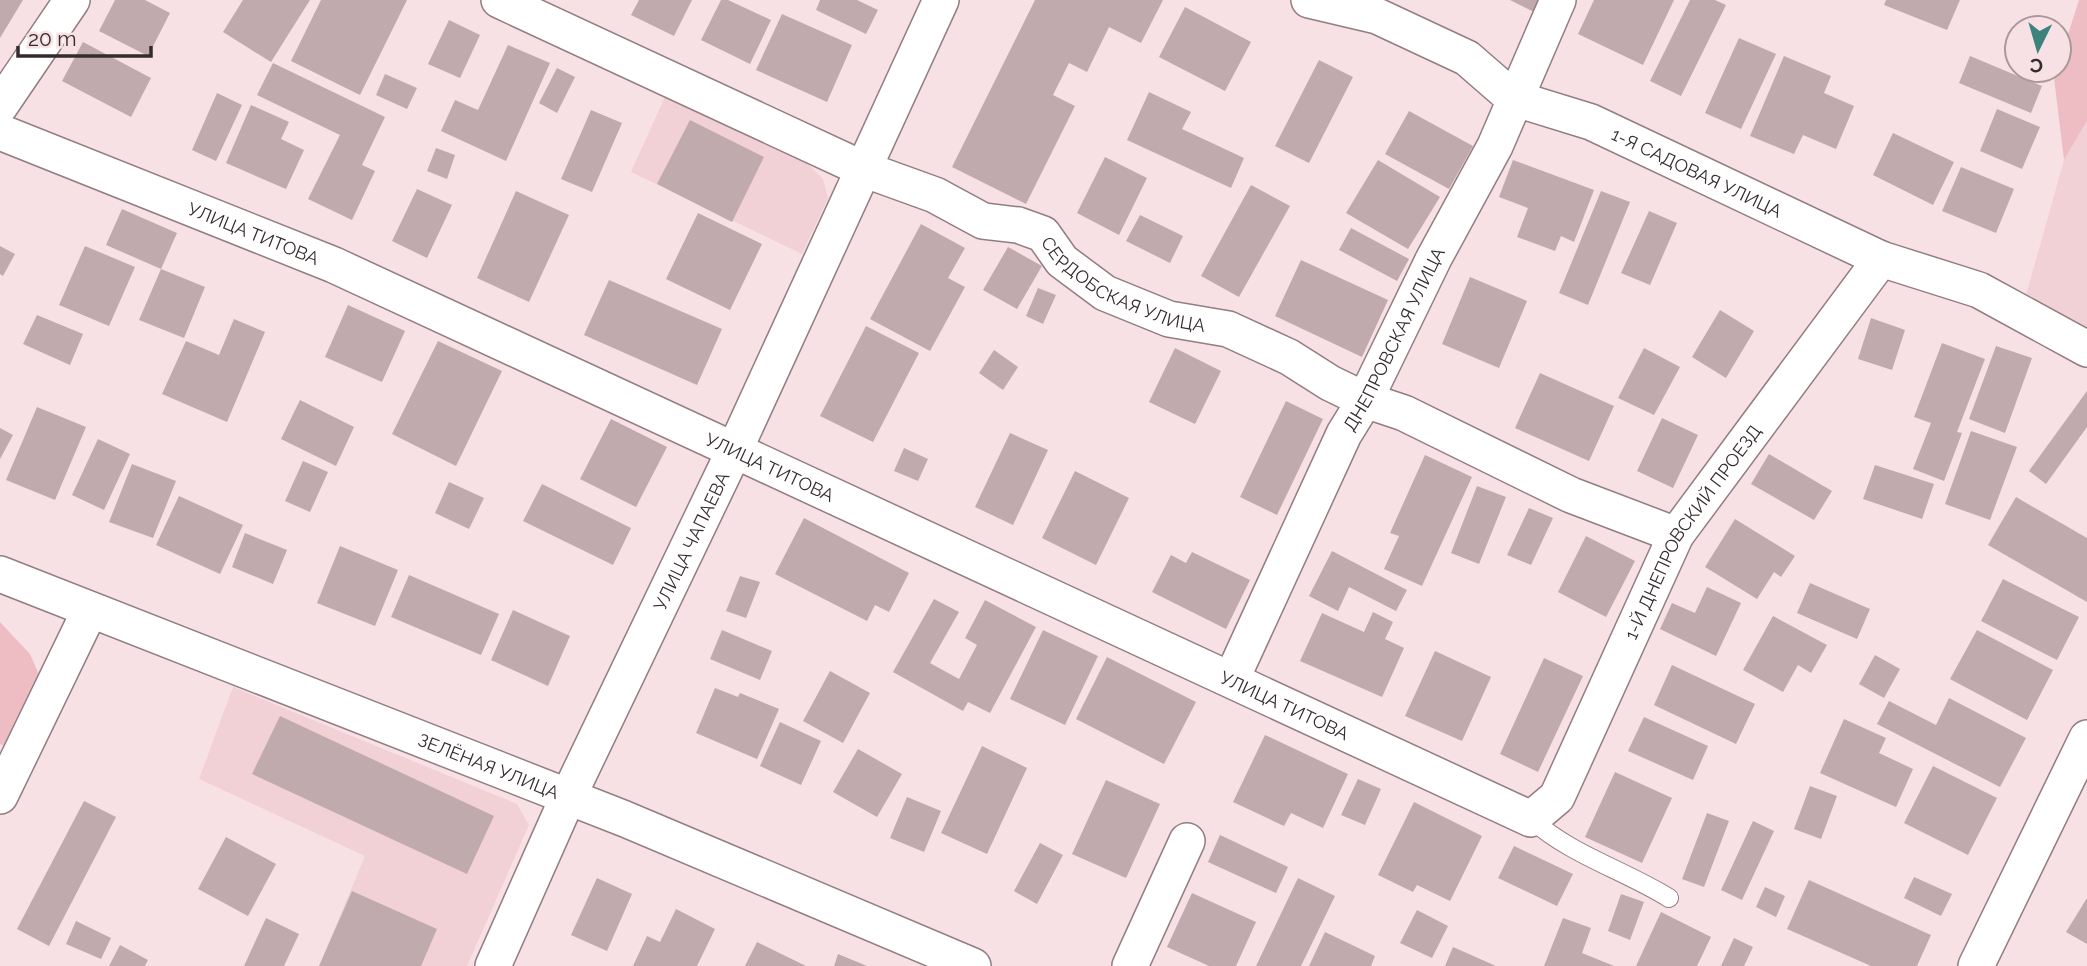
<svg xmlns="http://www.w3.org/2000/svg" width="2087" height="966" font-family="Raleway,sans-serif">
  <style>
    .built { fill: #f1d1d5 }
    .green { fill: #eebdc4 }
    .building { fill: #c0aaad }
    .lines { fill: none; stroke-linecap: round; stroke-linejoin: round }
    .service-casing { stroke: #927d80; stroke-width: 20 }
    .minor-casing { stroke: #927d80; stroke-width: 38 }
    .service { stroke: #fff; stroke-width: 18 }
    .minor { stroke: #fff; stroke-width: 35 }
    .labels { text-anchor: middle; dominant-baseline: central; stroke-width: 5; stroke-linejoin: round; paint-order: stroke }
    .street-label { font-size: 18px; fill: #342b2c; stroke: #f8e1e4 }
  </style>
  <rect width="100%" height="100%" fill="#f8e1e4"/>
  <!-- built -->
  <path class="built" d="M667 92 803 159 823 179 828 198 802 254 631 172Z
    M2087 121V327L2026 295 2064 160Z
    M233 687 517 804 529 825 467 966H319L365 856 199 779Z"/>
  <!-- green -->
  <path class="green" d="M2079 0H2087V121L2064 160 2054 78Z
    M0 622 30 654 40 677 8 748 0 744Z"/>
  <!-- building -->
  <path class="building" d="M0 0H23L0 38Z
    M115 0H145L170 13 148 56 99 31Z
    M243 0H310L271 62 223 32Z
    M321 0H407L360 95 291 61Z
    M639 0H692L674 36 631 15Z
    M721 0H728L771 20 750 64 701 40Z
    M820 0H857L878 10 866 34 816 10Z
    M1035 0H1163L1141 43 1109 27 1087 72 1069 63 1053 95 1075 106 1026 204 952 167Z
    M1510 0H1540L1534 12Z
    M1594 0H1674L1643 65 1578 34Z
    M1690 0H1715L1726 5 1681 96 1650 81Z
    M1886 0H1960L1947 30 1884 5Z
    M1185 7 1251 42 1225 91 1159 57Z
    M782 14 852 45 827 102 756 70Z
    M449 20 480 35 460 78 428 64Z
    M1739 38 1776 54 1741 129 1705 113Z
    M83 42 151 78 131 117 62 81Z
    M508 45 550 63 506 161 441 131 455 100 478 110Z
    M1784 56 1831 76 1824 93 1854 106 1836 149 1803 135 1794 154 1750 136Z
    M1970 56 2042 86 2031 113 1959 83Z
    M1319 60 1353 77 1309 163 1275 146Z
    M273 63 385 117 362 165 375 171 352 220 308 199 340 135 257 95Z
    M557 68 575 77 557 113 539 103Z
    M385 74 417 88 407 109 376 95Z
    M1149 92 1191 112 1182 129 1244 158 1231 188 1127 140Z
    M217 93 242 105 216 161 192 150Z
    M251 105 289 122 281 139 304 150 286 189 226 163Z
    M1997 109 2040 127 2022 169 1980 151Z
    M591 110 622 123 592 192 561 179Z
    M1409 111 1473 146 1449 189 1385 154Z
    M690 120 764 157 732 222 657 184Z
    M1893 133 1954 162 1933 205 1873 175Z
    M436 148 455 155 447 179 427 171Z
    M1105 157 1147 178 1119 235 1077 213Z
    M1378 160 1440 197 1408 249 1346 213Z
    M1513 160 1594 190 1574 242 1561 236 1555 251 1517 237 1528 208 1499 197Z
    M1961 167 2014 189 1996 233 1942 211Z
    M1251 185 1290 206 1239 297 1201 276Z
    M417 189 452 205 427 258 392 241Z
    M516 191 569 215 529 302 477 278Z
    M1601 191 1630 202 1588 305 1559 293Z
    M122 209 177 233 161 269 106 245Z
    M1649 211 1677 223 1650 285 1621 273Z
    M698 213 762 244 730 310 666 279Z
    M1140 215 1183 236 1170 263 1126 241Z
    M921 224 965 248 948 278 965 287 930 351 870 319Z
    M1351 228 1409 259 1397 281 1339 250Z
    M0 246 15 254 3 276 0 274Z
    M85 246 135 267 109 326 59 305Z
    M1008 247 1042 266 1017 309 983 290Z
    M1301 260 1388 300 1362 357 1275 316Z
    M161 269 205 287 184 338 139 320Z
    M1470 277 1527 301 1499 368 1442 344Z
    M609 280 722 329 697 385 584 335Z
    M1038 288 1056 295 1043 324 1026 316Z
    M348 305 405 331 382 382 325 357Z
    M1720 310 1754 331 1726 378 1692 357Z
    M37 315 83 334 70 365 23 344Z
    M1871 318 1905 330 1892 370 1858 359Z
    M234 319 265 332 227 422 162 394 186 341 219 355Z
    M866 326 919 353 873 442 820 416Z
    M438 341 502 371 456 466 392 434Z
    M1942 343 1985 359 1957 432 1962 433 1944 481 1913 469 1931 423 1914 417Z
    M1996 346 2032 358 2005 433 1969 419Z
    M1175 348 1221 371 1195 424 1149 402Z
    M1644 348 1680 367 1654 415 1618 398Z
    M994 350 1018 367 1003 390 979 373Z
    M1540 373 1614 406 1589 461 1515 428Z
    M2087 391V427L2046 484 2029 471Z
    M300 400 354 427 336 466 281 439Z
    M1286 401 1323 419 1277 515 1240 497Z
    M37 407 86 427 55 500 6 480Z
    M1662 418 1698 435 1673 488 1637 471Z
    M611 419 667 447 636 507 580 479Z
    M0 428 13 435 0 459Z
    M1971 431 2017 447 1990 520 1945 504Z
    M1010 433 1048 450 1013 525 975 507Z
    M98 439 130 454 104 510 72 495Z
    M904 448 928 459 918 481 894 471Z
    M1769 454 1832 491 1814 520 1751 484Z
    M1425 455 1472 477 1422 586 1384 569 1399 536 1390 533Z
    M303 461 328 472 310 512 285 501Z
    M132 464 176 481 153 538 109 522Z
    M1875 465 1934 484 1922 519 1863 499Z
    M1075 471 1129 498 1096 565 1042 538Z
    M449 482 484 498 469 529 435 513Z
    M542 484 631 528 613 565 523 521Z
    M1477 486 1506 497 1479 564 1451 553Z
    M179 496 243 525 220 574 156 545Z
    M2016 497 2087 538V602L1988 545Z
    M1529 508 1553 518 1531 565 1507 555Z
    M804 518 909 573 889 612 875 605 867 621 775 574Z
    M1735 519 1795 556 1781 577 1774 572 1757 599 1705 567Z
    M245 533 287 550 273 584 232 567Z
    M1586 536 1635 561 1606 617 1558 592Z
    M340 546 398 570 375 626 317 603Z
    M1332 551 1407 590 1396 611 1349 587 1338 611 1309 596Z
    M1192 552 1250 580 1226 629 1152 592 1171 555 1186 563Z
    M409 575 499 614 481 655 391 617Z
    M740 576 760 582 746 618 726 611Z
    M2003 579 2079 617 2057 660 1981 621Z
    M1810 583 1870 609 1857 639 1797 613Z
    M1707 587 1741 603 1716 656 1660 629 1672 603 1695 613Z
    M934 599 959 612 930 663 959 679 977 645 965 638 985 600 1036 627 990 713 968 702 963 711 893 672Z
    M513 610 570 636 548 686 491 660Z
    M1373 612 1393 622 1385 639 1404 648 1382 697 1300 661 1322 613 1364 632Z
    M1773 616 1827 645 1811 673 1798 665 1783 692 1743 670Z
    M722 630 772 651 760 680 710 659Z
    M1043 630 1098 656 1065 725 1010 699Z
    M1977 630 2053 670 2027 720 1950 679Z
    M1435 651 1491 677 1462 741 1405 716Z
    M1875 655 1900 669 1884 698 1859 684Z
    M1107 657 1196 702 1164 764 1076 719Z
    M1544 658 1583 676 1538 772 1500 754Z
    M1672 665 1755 704 1736 744 1654 705Z
    M830 671 870 693 843 743 803 721Z
    M715 688 738 697 740 693 779 709 757 759 696 733Z
    M1949 698 2026 738 2000 787 1877 724 1889 701 1936 725Z
    M280 716 494 816 467 874 252 774Z
    M1644 717 1708 746 1693 780 1628 751Z
    M1844 719 1886 738 1879 753 1913 769 1896 807 1820 773Z
    M780 722 821 741 801 785 760 766Z
    M1265 735 1348 774 1323 828 1291 813 1284 826 1233 802Z
    M982 746 1027 768 987 854 941 833Z
    M858 749 902 774 877 817 833 792Z
    M1933 766 1997 798 1968 855 1904 823Z
    M1615 772 1672 798 1642 863 1585 837Z
    M1358 779 1381 789 1365 825 1341 815Z
    M1106 780 1160 804 1126 878 1072 854Z
    M1810 786 1837 796 1821 839 1794 829Z
    M907 797 941 811 924 852 890 838Z
    M84 801 116 817 49 946 17 929Z
    M1414 802 1482 836 1450 901 1417 885 1413 892 1378 875Z
    M1707 813 1729 821 1704 887 1682 879Z
    M1753 821 1774 831 1742 900 1721 890Z
    M1220 835 1288 867 1276 893 1208 862Z
    M226 837 276 864 248 916 198 889Z
    M1040 843 1063 855 1037 904 1014 891Z
    M1514 846 1573 874 1557 906 1498 878Z
    M1914 877 1952 894 1941 916 1904 898Z
    M597 878 632 894 607 951 571 935Z
    M1298 878 1335 896 1301 966H1256Z
    M1809 880 1931 935 1917 966H1871L1787 929Z
    M1765 887 1785 896 1776 917 1756 907Z
    M352 891 437 929 421 966H319Z
    M1192 893 1256 922 1236 966H1209L1167 947Z
    M1621 894 1644 902 1630 940 1608 931Z
    M2087 898V944L2066 932Z
    M676 909 715 929 697 966H633L647 936 660 942Z
    M1417 910 1448 926 1432 958 1400 943Z
    M1661 912 1711 937 1697 966H1636Z
    M266 918 299 934 284 966H244Z
    M1563 918 1591 928 1582 953 1614 966H1544Z
    M76 921 111 938 101 959 66 944Z
    M1325 932 1375 956 1371 966H1309Z
    M1734 938 1753 947 1744 966H1721Z
    M757 942 806 966H745Z
    M120 945 148 960 145 966H109Z
    M1453 947 1496 966H1445Z
    M838 954 867 966H834Z"/>
  <g class="lines">
    <!-- service casing -->
    <g class="service-casing">
      <path id="service" d="M1531 819C1571 855 1624 870 1669 898"/>
    </g>
    <!-- minor casing -->
    <g class="minor-casing">
      <g id="minor">
        <path id="s1" d="M499 0 863 169 935 195 983 221 1018 225 1043 234 1062 261 1105 293 1169 319 1228 329 1289 357 1330 383 1365 400 1404 413 1571 495 1676 535"/>
        <path id="s2" d="M1309 0 1377 16 1467 58 1513 98 1591 122 1881 259 1979 290 2087 349"/>
        <path d="M0 106 72 0"/>
        <path id="s3" d="M0 132 334 265 1531 819 1557 797 1676 535 1881 259"/>
        <path id="s4" d="M0 574 625 819 973 966"/>
        <path id="s5" d="M1232 678 1344 434 1365 400 1434 258 1495 146 1558 0"/>
        <path d="M0 796 90 610"/>
        <path id="s6" d="M493 966 568 797 735 449 941 0"/>
        <path d="M1130 966 1187 841"/>
        <path d="M1976 966 2087 738"/>
      </g>
    </g>
    <!-- service -->
    <use href="#service" class="service"/>
    <!-- minor -->
    <use href="#minor" class="minor"/>
  </g>
  <g class="labels">
    <!-- street labels -->
    <g class="street-label">
      <text stroke="none"><textPath href="#s2" startOffset="429">1-Я САДОВАЯ УЛИЦА</textPath></text>
      <text stroke="none"><textPath href="#s3" startOffset="273">УЛИЦА ТИТОВА</textPath></text>
      <text stroke="none"><textPath href="#s1" startOffset="693">СЕРДОБСКАЯ УЛИЦА</textPath></text>
      <text stroke="none"><textPath href="#s5" startOffset="376">ДНЕПРОВСКАЯ УЛИЦА</textPath></text>
      <text stroke="none"><textPath href="#s3" startOffset="840">УЛИЦА ТИТОВА</textPath></text>
      <text stroke="none"><textPath href="#s3" startOffset="2011">1-Й ДНЕПРОВСКИЙ ПРОЕЗД</textPath></text>
      <text stroke="none"><textPath href="#s6" startOffset="469">УЛИЦА ЧАПАЕВА</textPath></text>
      <text stroke="none"><textPath href="#s3" startOffset="1407">УЛИЦА ТИТОВА</textPath></text>
      <text stroke="none"><textPath href="#s4" startOffset="525">ЗЕЛЁНАЯ УЛИЦА</textPath></text>
    </g>
  </g>
  <!-- north arrow -->
  <g transform="translate(2038 49) rotate(185)"><circle r="33" fill="#f8e1e4" stroke="#aa989a" stroke-width="2"/>
  <path d="M0-5L12 26L0 18L-12 26Z" fill="#3c837e"/>
  <text y="-10" font-size="19" font-weight="bold" text-anchor="middle" fill="#342b2c">С</text>
  </g>
  <!-- scale -->
  <path d="M18 46v10h133v-10" fill="none" stroke="#342b2c" stroke-width="3.5"/>
  <text x="28" y="46" font-size="21" fill="#342b2c" stroke="#f8e1e4" stroke-width="5" paint-order="stroke">20 m</text>
</svg>
